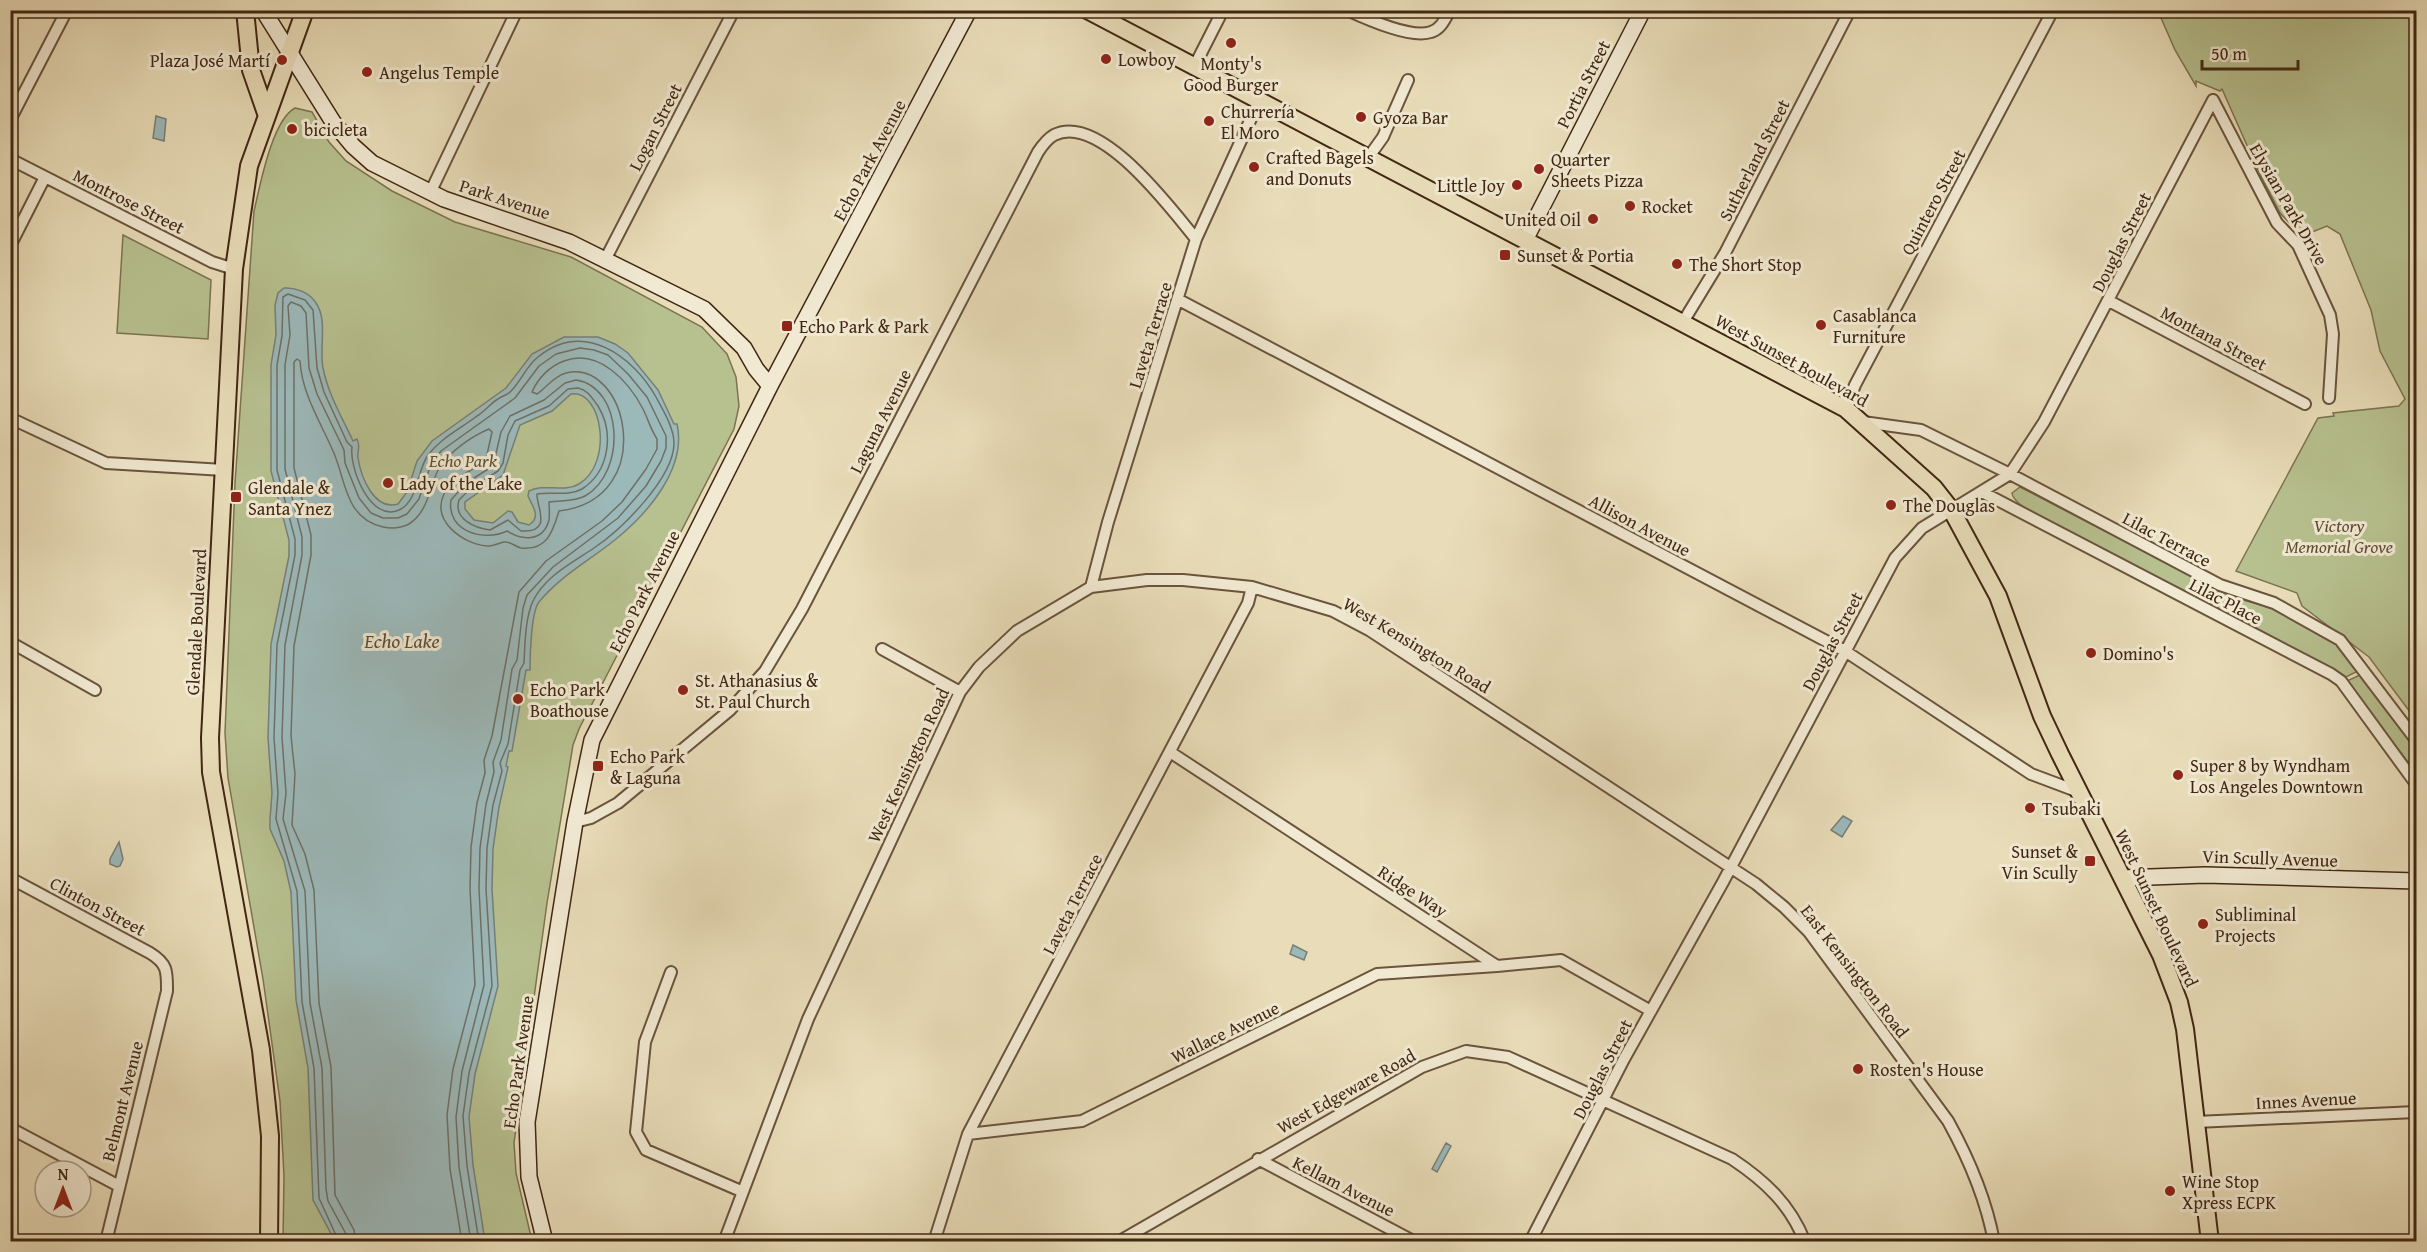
<svg xmlns="http://www.w3.org/2000/svg" width="2427" height="1252" font-family="'Gentium Book Plus',serif">
  <style>
    .green { fill: #b7c08f; stroke: #7c7451; stroke-width: 1.5 }
    .water { fill: #9cb9ba; stroke: #777f77; stroke-width: 1.5; fill-rule: evenodd }
    .lines { fill: none; stroke-linecap: round; stroke-linejoin: round }
    .shore { stroke: #6e7066; stroke-width: 1.5 }
    .street-casing { stroke: #6a543c; stroke-width: 14 }
    .secondary-casing { stroke: #402713; stroke-width: 18 }
    .primary-casing { stroke: #402713; stroke-width: 20 }
    .street { stroke: #f1e9d2; stroke-width: 10 }
    .secondary { stroke: #f1e9d2; stroke-width: 15 }
    .primary { stroke: #e9ddb9; stroke-width: 16 }
    .poi-dot { fill: #8f2418; stroke: #f1e9d2; stroke-width: 2 }
    .labels { text-anchor: middle; dominant-baseline: central; stroke-width: 6; stroke-linejoin: round; paint-order: stroke }
    .poi-label { font-size: 18px; fill: #402713; stroke: #f1e9d2; text-anchor: start }
    .street-label { font-size: 18px; fill: #402713; stroke: #f1e9d2 }
    .park-label { font-size: 18px; font-style: italic; fill: #5e4d32; stroke: #f1e9d2 }
    .water-label { font-size: 20px; font-style: italic; fill: #574c3d; stroke: #f1e9d2 }
  </style>
  <rect width="100%" height="100%" fill="#e9ddb9"/>
  <filter id="stains"><feTurbulence type="fractalNoise" baseFrequency=".00333" numOctaves="4"/><feColorMatrix values="0 0 0 0 .2 0 0 0 0 .09 0 0 0 0 .02 0 0 0 .5 -.17"/></filter>
  <radialGradient id="worn" r=".72"><stop offset=".6" stop-color="#630" stop-opacity="0"/><stop offset="1" stop-color="#630" stop-opacity=".3"/></radialGradient>
  <!-- green -->
  <path class="green" d="M2158 11H2416V720L2369 657 2302 606 2297 593 2236 571 2318 418 2334 416 2333 413 2399 406 2405 399 2380 351 2371 310 2340 234 2327 226 2302 236 2280 213 2257 168 2222 89 2220 91 2196 81V86L2175 50Z
    M295 108 312 112 329 142 346 161 392 191 455 222 571 257 702 327 727 354 736 377 739 406 734 429 579 729 573 745 547 903 514 1143 516 1173 532 1241 283 1242 284 1176 280 1101 263 979 228 778 225 733 235 483 254 211C260 186 272 120 295 108Z
    M123 235 211 280 208 339 117 333Z
    M2020 487 2232 597 2273 608 2337 645 2358 671 2344 678C2259 626 2167 583 2078 538 2065 531 2013 507 2012 493Z
    M2360 675 2416 749V773L2347 681Z"/>
  <!-- water -->
  <path class="water" d="M156 116 166 119 164 141 153 138Z
    M284 288C296 287 310 293 316 303 328 320 319 348 323 368 328 394 342 417 353 441L357 439C361 447 357 450 358 458 361 477 374 511 398 504L407 492 417 461 432 441 506 388 532 354 564 337H598L615 344 628 353 658 390 674 424H677C687 468 648 513 616 539 589 561 560 576 539 602 531 612 530 656 530 670H526L512 751H509L506 766 508 767 499 807 493 849 492 889 498 986 475 1074 469 1117 473 1165 485 1241H335L313 1200 308 1068 296 1000 291 892 284 861 270 829V819L272 793 268 738 271 644 289 556V540L271 471V365L276 335 275 305 278 293ZM571 394C602 389 614 463 579 484 564 493 545 483 529 491L528 496C532 506 542 516 529 525L518 522 512 512 508 511 493 523 474 520 465 509V502L503 475 520 425 552 411Z
    M1843 816 1852 821 1842 837 1831 830Z
    M119 842 123 859 120 866 117 867 110 864V859Z
    M1293 945 1307 952 1304 960 1290 954Z
    M1446 1143 1451 1146 1437 1172 1432 1169Z"/>
  <g class="lines">
    <!-- shore -->
    <path class="shore" d="M576 380C623 387 627 472 585 496 574 502 561 500 549 502 549 507 550 514 549 520 543 543 521 540 507 531 485 542 446 532 451 500L466 483 493 466 501 432 510 416 544 400 565 383Z
      M578 388C588 390 592 398 598 406 614 432 610 471 582 489 568 497 551 491 537 494 536 506 554 533 521 531L508 520 490 530C475 528 453 519 459 500L471 488 498 471 503 463 508 435 515 421 549 406 568 389Z
      M339 1242 319 1198 314 1068 302 1002 297 891 276 819 278 793 274 738 277 645 295 555V539L277 470V365L282 336 283 297 288 294 305 300 313 310 317 368 324 392 347 442 352 447C349 467 370 523 399 510 418 502 417 470 428 455 441 438 460 429 477 416 485 411 491 403 498 399 502 396 507 395 510 392 521 382 526 366 538 357 583 320 632 355 656 397 663 410 674 428 674 443 674 478 621 530 594 548 572 563 545 576 533 601 525 618 525 645 524 663L520 670 508 744 500 763 502 771 493 805 487 848 486 889 492 986 469 1073 463 1116 467 1166 479 1242
      M347 1242 346 1234 328 1201 326 1189 322 1068 310 1003 305 891 283 819 286 793 282 737 285 645 302 555V537L285 469V365L290 335 288 306 291 302 301 306 306 313 309 368 317 394 344 450 345 463 359 498 371 513 383 518H398L407 514 419 499 430 467 441 451 515 398 539 366 556 354 580 348 594 350 608 355 628 374 647 397 666 436V448L661 461 646 486 618 518 553 567 527 595 523 608 517 660 512 669 501 740 493 762 494 772 486 804 480 848 479 889 484 985 462 1071 456 1117 459 1167 471 1242
      M356 1242 354 1230 335 1195 331 1067 319 1003 314 890 305 854 292 825 295 774 291 736 294 646 311 555V535L294 468V362L297 359 300 361C302 394 320 421 333 451 346 479 344 518 383 527 392 529 401 528 409 524 429 511 429 487 439 468 449 452 472 436 489 429L492 432 486 459C473 472 453 476 444 494 431 521 463 544 487 546 493 547 498 543 504 542 510 541 516 547 521 548 548 551 553 530 559 511 660 499 627 357 566 373 554 376 547 387 537 394L532 392C538 378 550 366 564 361 599 348 629 382 643 409 648 419 651 430 657 439V449L646 469 622 502 602 521 546 561 519 592 492 736 484 760 485 773 477 803 471 847 470 889 475 985 453 1069 447 1115 450 1169 462 1242"/>
    <!-- street casing -->
    <g class="street-casing">
      <path id="street" d="M1347 10C1367 19 1411 39 1431 32 1441 29 1445 19 1450 10
        M1194 67 1223 10
        M2213 100 2277 223 2298 245 2330 315 2333 334 2329 398
        M10 120 67 10
        M1368 158 1383 137 1408 80
        M10 159 212 262 234 269
        M430 193 517 10
        M10 246 45 177
        M605 260 734 10
        M1179 300 1845 651 2031 774 2079 792
        M2109 301 2305 404
        M1683 322 1725 253 1850 10
        M1846 409 1855 385 2053 10
        M10 418 106 463 224 470
        M1863 422 1921 430 2010 474 2220 585 2274 603 2340 640 2416 740
        M1982 492 2331 674 2341 681 2416 784
        M1091 587 1108 522 1196 239 1259 101
        M10 642 95 690
        M882 649 960 692
        M1170 752 1497 966 1561 960 1651 1011
        M575 822 591 818 618 803 730 710 765 671 802 609 1038 152C1042 146 1047 139 1054 135 1100 112 1171 209 1196 239
        M10 878 150 953C168 964 167 972 167 991L106 1242
        M671 972 645 1042 636 1132 646 1150 741 1191
        M2196 1122 2416 1112
        M10 1128 119 1186
        M968 1134 1082 1121 1377 974 1497 966
        M1258 1159 1415 1242
        M724 1242 808 1019 960 692 979 667 1017 631 1091 587 1147 580H1183L1252 587 1333 611 1369 630 1756 884 1784 907 1809 932 1948 1121C1969 1159 1986 1198 1994 1242
        M934 1242 968 1134 1248 603 1252 587
        M1118 1242 1422 1067 1466 1051 1508 1057 1732 1159C1765 1181 1790 1204 1805 1242
        M1530 1242 1624 1059 1723 882 1895 558 1922 528 2010 474 2044 422 2213 100"/>
    </g>
    <!-- secondary casing -->
    <g class="secondary-casing">
      <path id="secondary" d="M263 10 333 122 353 146 372 163 444 199 569 242 704 309 744 348 756 369 770 386
        M1525 240 1643 10
        M2123 878 2205 875 2416 881
        M545 1242 529 1177 527 1122 575 822 592 740 770 386 969 10"/>
    </g>
    <!-- primary casing -->
    <g class="primary-casing">
      <path id="primary" d="M245 10 251 70 267 116
        M1087 10 1846 409 1934 488 1952 511 1998 596 2042 716 2060 754 2161 955 2179 1002 2185 1029 2210 1242
        M269 1242 270 1136 261 1050 211 772 210 738 234 269 249 166 305 10"/>
    </g>
    <!-- street -->
    <use href="#street" class="street"/>
    <!-- secondary -->
    <use href="#secondary" class="secondary"/>
    <!-- primary -->
    <use href="#primary" class="primary"/>
  </g>
  <!-- markers -->
  <g class="poi-dot">
    <circle cx="1231" cy="43" r="6"/>
    <circle cx="1106" cy="59" r="6"/>
    <circle cx="282" cy="60" r="6"/>
    <circle cx="367" cy="72" r="6"/>
    <circle cx="1361" cy="117" r="6"/>
    <circle cx="1209" cy="121" r="6"/>
    <circle cx="292" cy="129" r="6"/>
    <circle cx="1254" cy="167" r="6"/>
    <circle cx="1539" cy="169" r="6"/>
    <circle cx="1517" cy="185" r="6"/>
    <circle cx="1630" cy="206" r="6"/>
    <circle cx="1593" cy="219" r="6"/>
    <rect x="1499" y="249" width="12" height="12" rx="3"/>
    <circle cx="1677" cy="264" r="6"/>
    <circle cx="1821" cy="325" r="6"/>
    <rect x="781" y="320" width="12" height="12" rx="3"/>
    <circle cx="388" cy="483" r="6"/>
    <rect x="230" y="491" width="12" height="12" rx="3"/>
    <circle cx="1891" cy="505" r="6"/>
    <circle cx="2091" cy="653" r="6"/>
    <circle cx="683" cy="690" r="6"/>
    <circle cx="518" cy="699" r="6"/>
    <rect x="592" y="760" width="12" height="12" rx="3"/>
    <circle cx="2178" cy="775" r="6"/>
    <circle cx="2030" cy="808" r="6"/>
    <rect x="2084" y="855" width="12" height="12" rx="3"/>
    <circle cx="2203" cy="924" r="6"/>
    <circle cx="1858" cy="1069" r="6"/>
    <circle cx="2170" cy="1191" r="6"/>
  </g>
  <g class="labels">
    <!-- poi labels -->
    <g class="poi-label">
      <text x="1118" y="59">Lowboy</text>
      <text x="270" y="60" text-anchor="end">Plaza José Martí</text>
      <text x="1231" y="63" text-anchor="middle">Monty's<tspan x="1231" dy="21">Good Burger</tspan></text>
      <text x="379" y="72">Angelus Temple</text>
      <text x="1221" y="111">Churrería<tspan x="1221" dy="21">El Moro</tspan></text>
      <text x="1373" y="117">Gyoza Bar</text>
      <text x="304" y="129">bicicleta</text>
      <text x="1266" y="157">Crafted Bagels<tspan x="1266" dy="21">and Donuts</tspan></text>
      <text x="1551" y="159">Quarter<tspan x="1551" dy="21">Sheets Pizza</tspan></text>
      <text x="1505" y="185" text-anchor="end">Little Joy</text>
      <text x="1642" y="206">Rocket</text>
      <text x="1581" y="219" text-anchor="end">United Oil</text>
      <text x="1517" y="255">Sunset &amp; Portia</text>
      <text x="1689" y="264">The Short Stop</text>
      <text x="1833" y="315">Casablanca<tspan x="1833" dy="21">Furniture</tspan></text>
      <text x="799" y="326">Echo Park &amp; Park</text>
      <text x="400" y="483">Lady of the Lake</text>
      <text x="248" y="487">Glendale &amp;<tspan x="248" dy="21">Santa Ynez</tspan></text>
      <text x="1903" y="505">The Douglas</text>
      <text x="2103" y="653">Domino's</text>
      <text x="695" y="680">St. Athanasius &amp;<tspan x="695" dy="21">St. Paul Church</tspan></text>
      <text x="530" y="689">Echo Park<tspan x="530" dy="21">Boathouse</tspan></text>
      <text x="610" y="756">Echo Park<tspan x="610" dy="21">&amp; Laguna</tspan></text>
      <text x="2190" y="765">Super 8 by Wyndham<tspan x="2190" dy="21">Los Angeles Downtown</tspan></text>
      <text x="2042" y="808">Tsubaki</text>
      <text x="2078" y="851" text-anchor="end">Sunset &amp;<tspan x="2078" dy="21">Vin Scully</tspan></text>
      <text x="2215" y="914">Subliminal<tspan x="2215" dy="21">Projects</tspan></text>
      <text x="1870" y="1069">Rosten's House</text>
      <text x="2182" y="1181">Wine Stop<tspan x="2182" dy="21">Xpress ECPK</tspan></text>
    </g>
    <!-- street labels -->
    <g class="street-label">
      <text transform="translate(1583 84) rotate(-63)">Portia Street</text>
      <text transform="translate(655 127) rotate(-63)">Logan Street</text>
      <text transform="translate(869 160) rotate(-62)">Echo Park Avenue</text>
      <text transform="translate(1754 160) rotate(-63)">Sutherland Street</text>
      <text transform="translate(505 199) rotate(18)">Park Avenue</text>
      <text transform="translate(129 201) rotate(27)">Montrose Street</text>
      <text transform="translate(1933 202) rotate(-62)">Quintero Street</text>
      <text transform="translate(2289 204) rotate(60)">Elysian Park Drive</text>
      <text transform="translate(2121 242) rotate(-63)">Douglas Street</text>
      <text transform="translate(1150 335) rotate(-73)">Laveta Terrace</text>
      <text transform="translate(2214 338) rotate(28)">Montana Street</text>
      <text transform="translate(1792 360) rotate(29)">West Sunset Boulevard</text>
      <text transform="translate(880 421) rotate(-63)">Laguna Avenue</text>
      <text transform="translate(1640 525) rotate(28)">Allison Avenue</text>
      <text transform="translate(2167 539) rotate(28)">Lilac Terrace</text>
      <text transform="translate(644 591) rotate(-63)">Echo Park Avenue</text>
      <text transform="translate(2226 601) rotate(28)">Lilac Place</text>
      <text transform="translate(196 622) rotate(-87)">Glendale Boulevard</text>
      <text transform="translate(1832 641) rotate(-62)">Douglas Street</text>
      <text transform="translate(1417 645) rotate(31)">West Kensington Road</text>
      <text transform="translate(908 765) rotate(-65)">West Kensington Road</text>
      <text transform="translate(2270 858) rotate(2)">Vin Scully Avenue</text>
      <text transform="translate(1413 891) rotate(33)">Ridge Way</text>
      <text transform="translate(1072 904) rotate(-63)">Laveta Terrace</text>
      <text transform="translate(98 906) rotate(28)">Clinton Street</text>
      <text transform="translate(2157 908) rotate(65)">West Sunset Boulevard</text>
      <text transform="translate(1855 971) rotate(52)">East Kensington Road</text>
      <text transform="translate(1225 1032) rotate(-26)">Wallace Avenue</text>
      <text transform="translate(518 1062) rotate(-82)">Echo Park Avenue</text>
      <text transform="translate(1602 1069) rotate(-63)">Douglas Street</text>
      <text transform="translate(1346 1091) rotate(-29)">West Edgeware Road</text>
      <text transform="translate(2306 1100) rotate(-3)">Innes Avenue</text>
      <text transform="translate(122 1101) rotate(-76)">Belmont Avenue</text>
      <text transform="translate(1344 1186) rotate(27)">Kellam Avenue</text>
    </g>
    <!-- park labels -->
    <g class="park-label">
      <text x="463" y="460">Echo Park</text>
      <text x="2339" y="525">Victory<tspan x="2339" dy="21">Memorial Grove</tspan></text>
    </g>
    <!-- water labels -->
    <g class="water-label">
      <text x="402" y="640">Echo Lake</text>
    </g>
  </g>
  <!-- margin -->
  <rect width="2427" height="1252" fill="none" stroke="#e9ddb9" stroke-width="36"/>
  <rect x="12" y="12" width="2403" height="1228" fill="none" stroke="#402713" stroke-width="3"/>
  <rect x="18" y="18" width="2391" height="1216" fill="none" stroke="#402713" stroke-width="1.5"/>
  <!-- north arrow -->
  <g transform="translate(63 1189)"><circle r="28" fill="#f1e9d2" stroke="#aa9b86" stroke-width="1.5"/>
  <path d="M0-4.5L10 22L0 15L-10 22Z" fill="#8f2418"/>
  <text y="-9" font-size="16" font-weight="bold" text-anchor="middle" fill="#402713">N</text>
  </g>
  <!-- scale -->
  <path d="M2202 60v9h96v-9" fill="none" stroke="#402713" stroke-width="3"/>
  <text x="2211" y="60" font-size="18" fill="#402713" stroke="#f1e9d2" stroke-width="4.5" paint-order="stroke">50 m</text>
  <rect width="100%" height="100%" filter="url(#stains)"/>
  <rect width="100%" height="100%" fill="url(#worn)"/>
</svg>
